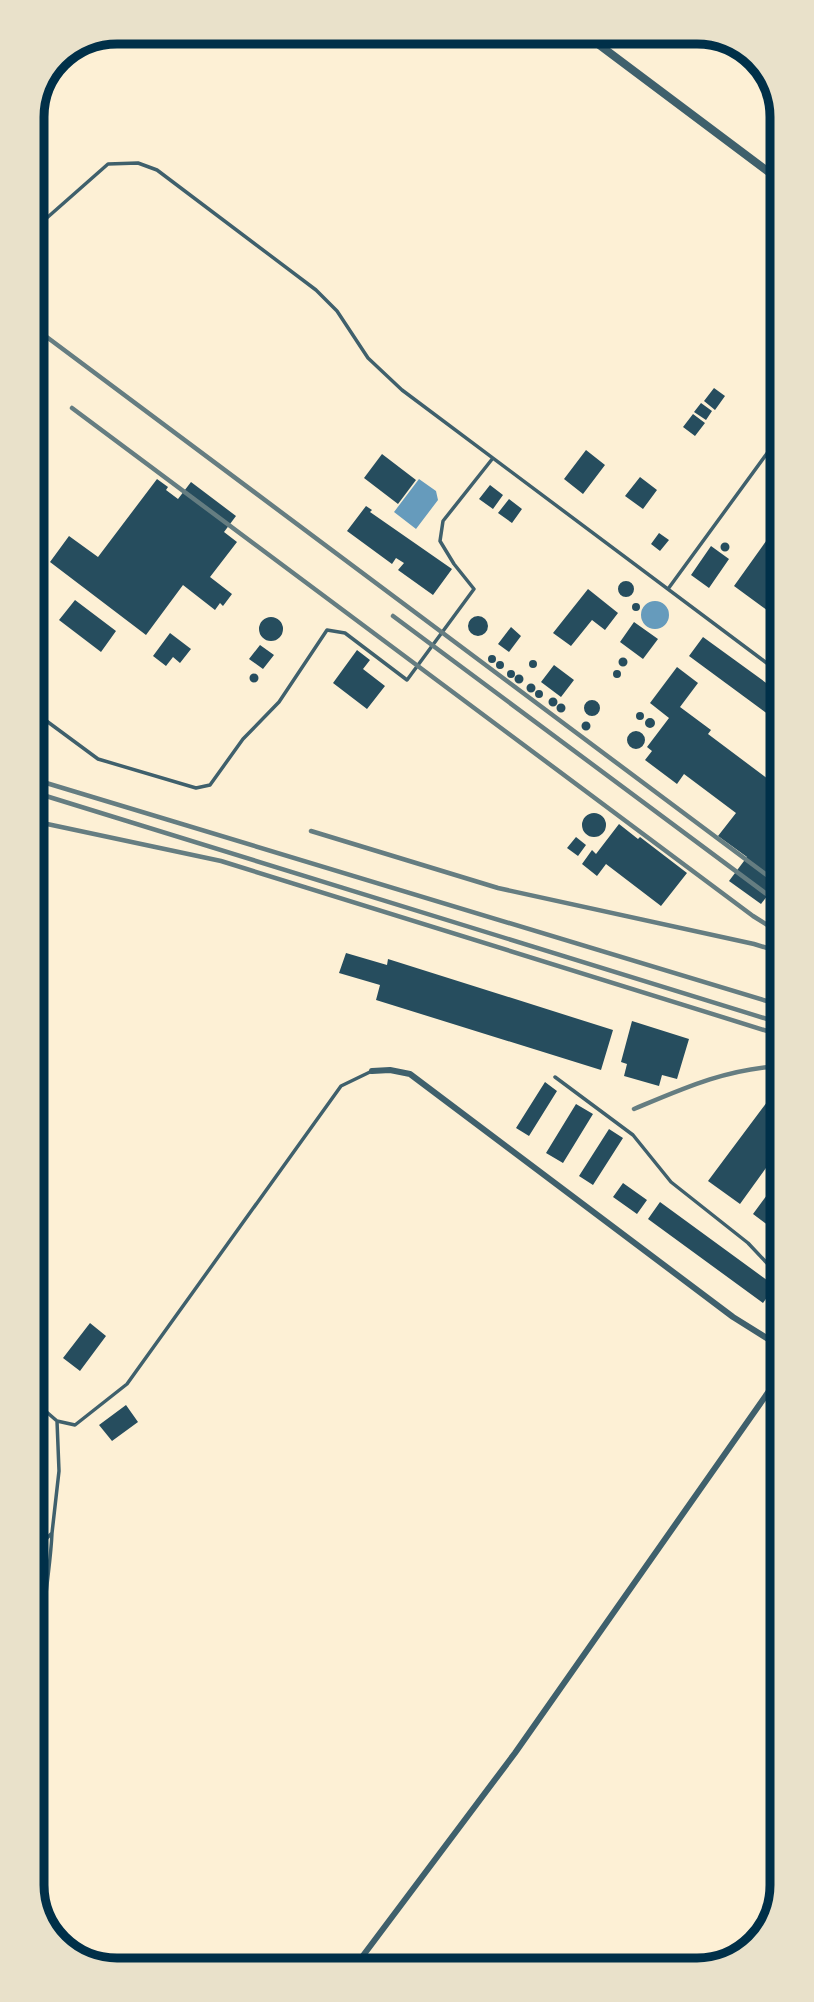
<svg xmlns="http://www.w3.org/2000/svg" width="814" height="2002" font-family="'DM Sans',sans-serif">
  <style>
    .water { fill: #669bbc }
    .building { fill: #264d5e }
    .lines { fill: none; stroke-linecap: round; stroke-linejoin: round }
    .service { stroke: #3f606c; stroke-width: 3.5 }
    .minor { stroke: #3f606c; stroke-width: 6 }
    .tertiary { stroke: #3f606c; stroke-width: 8 }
    .rail { stroke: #657d81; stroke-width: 4.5 }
    .rim { fill: none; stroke: #003049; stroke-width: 9 }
  </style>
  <rect width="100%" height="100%" fill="#fdf0d5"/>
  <!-- water -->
  <path class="water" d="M419 479 436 491 438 500 416 529 394 512Z
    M641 615a14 14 0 1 1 28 0a14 14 0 1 1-28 0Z"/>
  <!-- building -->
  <path class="building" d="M714 388 725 396 715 410 704 401Z
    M701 403 712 411 706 420 694 412Z
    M693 414 705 423 695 436 683 427Z
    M586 450 605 465 583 494 564 479Z
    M382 454 416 480 398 504 364 478Z
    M640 477 657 490 643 509 625 496Z
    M157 479 168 487 166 490 178 499 191 482 236 516 224 532 237 542 210 577 232 594 223 606 220 603 215 610 183 585 146 635 50 562 69 536 98 557Z
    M490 485 503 495 493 509 479 499Z
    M509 499 522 509 512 523 498 513Z
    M366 506 372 510 370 512 452 569 433 595 398 570 404 563 396 558 392 564 347 531Z
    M779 523V619L734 586Z
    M659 533 669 540 660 551 651 544Z
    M720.5 547a4.5 4.5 0 1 1 9 0a4.5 4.5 0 1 1-9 0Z
    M711 546 729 559 709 588 691 575Z
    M618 589a8 8 0 1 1 16 0a8 8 0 1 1-16 0Z
    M588 589 618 613 605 630 592 620 571 646 553 633Z
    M75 600 116 631 101 652 59 620Z
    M632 607a4 4 0 1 1 8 0a4 4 0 1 1-8 0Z
    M468 626a10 10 0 1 1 20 0a10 10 0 1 1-20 0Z
    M259 629a12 12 0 1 1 24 0a12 12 0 1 1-24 0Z
    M634 622 658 639 643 659 620 642Z
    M511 627 521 636 509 652 498 644Z
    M170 633 191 649 180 663 173 657 166 666 153 656Z
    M703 637 780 693V701L769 715 689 656Z
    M260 645 274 655 263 669 249 659Z
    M357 650 370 660 363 669 385 686 367 709 333 683Z
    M488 659a4 4 0 1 1 8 0a4 4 0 1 1-8 0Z
    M618.5 662a4.5 4.5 0 1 1 9 0a4.5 4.5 0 1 1-9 0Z
    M529 664a4 4 0 1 1 8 0a4 4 0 1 1-8 0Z
    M496 665a4 4 0 1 1 8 0a4 4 0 1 1-8 0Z
    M554 665 574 680 561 697 541 682Z
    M677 667 698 683 680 707 711 730 708 734 780 788V879L761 904 729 881 747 857 718 836 736 813 684 774 677 784 645 760 652 751 647 747 669 718 650 703Z
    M507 674a4 4 0 1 1 8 0a4 4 0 1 1-8 0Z
    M613 674a4 4 0 1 1 8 0a4 4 0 1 1-8 0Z
    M249.5 678a4.5 4.5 0 1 1 9 0a4.5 4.5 0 1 1-9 0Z
    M514.5 679a4.5 4.5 0 1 1 9 0a4.5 4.5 0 1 1-9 0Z
    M526.5 688a4.5 4.5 0 1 1 9 0a4.5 4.5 0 1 1-9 0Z
    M535 694a4 4 0 1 1 8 0a4 4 0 1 1-8 0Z
    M548.5 702a4.5 4.5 0 1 1 9 0a4.5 4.5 0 1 1-9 0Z
    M584 708a8 8 0 1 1 16 0a8 8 0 1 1-16 0Z
    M556.5 708a4.5 4.5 0 1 1 9 0a4.5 4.5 0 1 1-9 0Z
    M636 716a4 4 0 1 1 8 0a4 4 0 1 1-8 0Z
    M645 723a5 5 0 1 1 10 0a5 5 0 1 1-10 0Z
    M581.5 726a4.5 4.5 0 1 1 9 0a4.5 4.5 0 1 1-9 0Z
    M627 740a9 9 0 1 1 18 0a9 9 0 1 1-18 0Z
    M582 825a12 12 0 1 1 24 0a12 12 0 1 1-24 0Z
    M619 824 638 839 640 837 687 873 661 906 606 864 597 876 582 864 592 850 596 854Z
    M576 837 586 845 578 856 567 848Z
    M346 953 387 965 388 959 613 1030 601 1070 376 1000 380 985 339 973Z
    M632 1021 689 1039 677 1079 662 1075 659 1086 624 1076 627 1064 621 1062Z
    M545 1082 557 1091 529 1136 516 1128Z
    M773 1094 781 1099V1147L740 1204 708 1181Z
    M576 1104 593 1114 563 1163 546 1153Z
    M609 1129 623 1138 593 1185 579 1176Z
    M781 1176V1235L753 1214Z
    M623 1183 647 1200 637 1214 613 1197Z
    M660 1202 775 1286 763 1303 648 1219Z
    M90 1323 106 1336 80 1371 63 1358Z
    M126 1405 138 1422 112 1441 99 1425Z"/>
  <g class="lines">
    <!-- service -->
    <path class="service" d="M32 231 108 164 138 163 157 170 316 290 337 311 368 358 402 390 780 673
      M668 589 779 437
      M768 665 779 648
      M33 711 98 759 196 788 210 785 243 739 279 702 327 630 345 633 407 680 474 589 454 564 440 541 443 521 493 458
      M555 1077 633 1135 671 1182 748 1243 781 1278
      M35 1402 57 1421 75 1425 127 1384 341 1086 372 1071
      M35 1550 52 1533 59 1471 57 1421
      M35 1674C46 1652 44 1628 45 1604 47 1580 51 1557 52 1533"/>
    <!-- minor -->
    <path class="minor" d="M372 1071 390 1070 410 1074 733 1317 781 1347
      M353 1969 515 1753 781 1374"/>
    <!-- tertiary -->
    <path class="tertiary" d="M582 32 778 179"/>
    <!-- rail -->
    <path class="rail" d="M32 326 780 885
      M72 408 753 916 780 933
      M393 616 780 904
      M33 779 780 1005
      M33 792 780 1023
      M33 821 221 861 780 1035
      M311 831 498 888 754 944 780 952
      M634 1109C684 1088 726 1069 780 1066"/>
  </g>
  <!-- crop -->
  <path d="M0 0H814V2002H0ZM117 44H697A73 73 0 0 1 770 117V1885A73 73 0 0 1 697 1958H117A73 73 0 0 1 44 1885V117A73 73 0 0 1 117 44Z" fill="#e9e1ca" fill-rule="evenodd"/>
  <path class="rim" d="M117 44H697A73 73 0 0 1 770 117V1885A73 73 0 0 1 697 1958H117A73 73 0 0 1 44 1885V117A73 73 0 0 1 117 44Z"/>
</svg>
